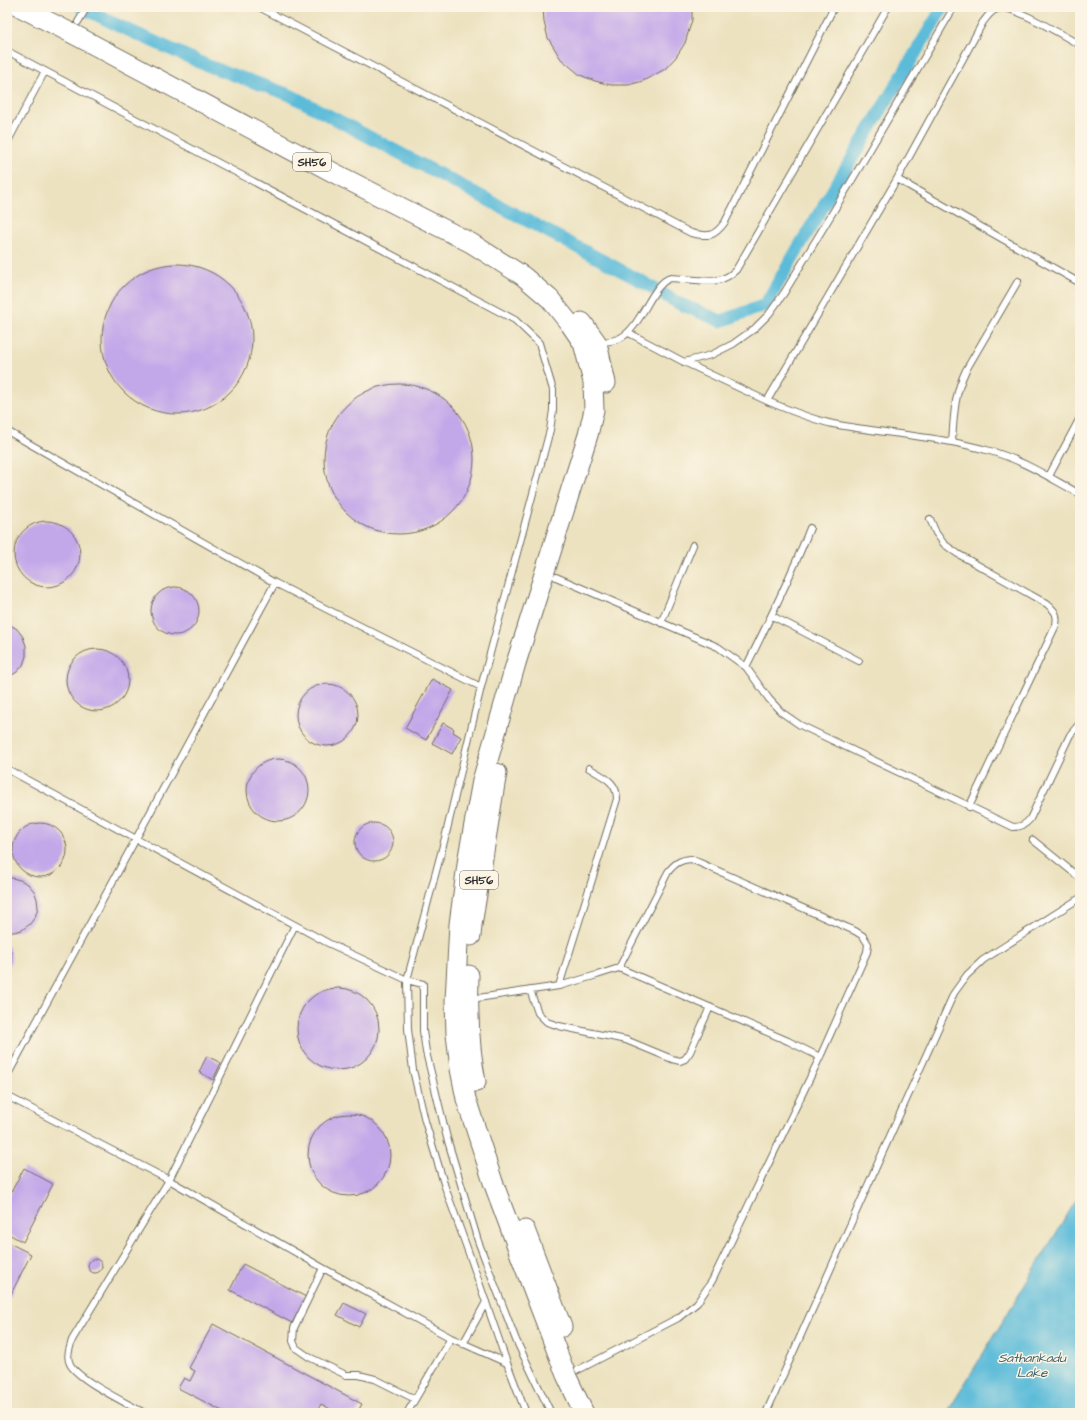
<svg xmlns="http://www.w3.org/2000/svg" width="1087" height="1420" font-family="'Architects Daughter',sans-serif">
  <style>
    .water { fill: #5bbbd9; stroke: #437382 }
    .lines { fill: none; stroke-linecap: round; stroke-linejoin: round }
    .canal { stroke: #5bbbd9; stroke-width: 13 }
    .building { fill: #c3a8e9 }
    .lane-casing { stroke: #6f6b5f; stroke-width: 8 }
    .primary-casing { stroke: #6f6b5f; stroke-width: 21 }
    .lane { stroke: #fff; stroke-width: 6 }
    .primary { stroke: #fff; stroke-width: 19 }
    .labels { text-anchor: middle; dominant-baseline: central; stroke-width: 3; stroke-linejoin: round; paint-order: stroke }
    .shield { fill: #fcf5e5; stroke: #6a6863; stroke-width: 1 }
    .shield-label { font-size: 11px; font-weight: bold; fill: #2b2b2b }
    .water-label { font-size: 13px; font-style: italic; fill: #3c5d68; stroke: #fcf5e5 }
  </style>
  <rect width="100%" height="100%" fill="#fcf5e5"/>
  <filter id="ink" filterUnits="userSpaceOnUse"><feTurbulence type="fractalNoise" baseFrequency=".025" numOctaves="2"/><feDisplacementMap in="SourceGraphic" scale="8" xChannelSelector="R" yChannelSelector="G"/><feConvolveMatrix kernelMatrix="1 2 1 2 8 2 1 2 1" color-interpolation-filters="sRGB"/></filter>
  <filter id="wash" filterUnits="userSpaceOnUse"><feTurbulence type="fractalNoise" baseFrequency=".012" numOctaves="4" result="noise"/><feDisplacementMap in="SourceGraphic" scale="16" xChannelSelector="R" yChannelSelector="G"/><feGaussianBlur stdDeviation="0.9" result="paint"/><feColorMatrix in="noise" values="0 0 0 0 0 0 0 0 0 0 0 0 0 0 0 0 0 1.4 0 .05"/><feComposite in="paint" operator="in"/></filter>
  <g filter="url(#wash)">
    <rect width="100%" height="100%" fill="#ece2c0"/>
    <!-- water -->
    <path class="water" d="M1080 1194V1413H947Z"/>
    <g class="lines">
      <!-- canal -->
      <path class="canal" d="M81 7 117 25 206 65 290 95 643 282 678 303 721 321 765 305 797 250 943 7"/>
    </g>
    <g id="blocks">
      <!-- building -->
      <path class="building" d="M543 7H692V20L685 43 676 57 665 69 643 81 628 85H611L595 81 580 75 561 59 548 38 544 22Z
        M102 339a75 75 0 1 1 150 0a75 75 0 1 1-150 0Z
        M324 459a75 75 0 1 1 150 0a75 75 0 1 1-150 0Z
        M14 554a33 33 0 1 1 66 0a33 33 0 1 1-66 0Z
        M151 611a24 24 0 1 1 48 0a24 24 0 1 1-48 0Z
        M7 623 17 629 23 637 26 646V656L23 665 17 672 7 678Z
        M66 680a31 31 0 1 1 62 0a31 31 0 1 1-62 0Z
        M432 679 453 690 426 740 405 728Z
        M296 715a31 31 0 1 1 62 0a31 31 0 1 1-62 0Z
        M443 723 454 729 453 732 461 737 452 754 432 743Z
        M247 790a31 31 0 1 1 62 0a31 31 0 1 1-62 0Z
        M355 842a19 19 0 1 1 38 0a19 19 0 1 1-38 0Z
        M13 850a27 27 0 1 1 54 0a27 27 0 1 1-54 0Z
        M12 878 20 880 28 884 34 891 37 899 38 908 35 917 30 924 22 930 14 932H7V879Z
        M7 944 11 952V961L7 973Z
        M297 1029a41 41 0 1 1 82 0a41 41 0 1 1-82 0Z
        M207 1056 221 1063 213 1080 199 1072Z
        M308 1155a41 41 0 1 1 82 0a41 41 0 1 1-82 0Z
        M24 1168 53 1184 23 1242 7 1233V1197L8 1198Z
        M7 1242 31 1254 7 1302Z
        M88 1266a7 7 0 1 1 14 0a7 7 0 1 1-14 0Z
        M243 1264 306 1297 292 1323 230 1290Z
        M344 1303 366 1314 359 1327 337 1315Z
        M213 1324 362 1404 357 1413H338L321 1404 316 1413H226L178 1388 184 1378 190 1381 195 1371 189 1368Z"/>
    </g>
  </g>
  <g filter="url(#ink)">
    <use href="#blocks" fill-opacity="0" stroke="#6f6b5f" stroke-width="1"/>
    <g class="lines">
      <!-- lane casing -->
      <g class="lane-casing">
        <path id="lane" d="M259 7 691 233C709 237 714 237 725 222L834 7
          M78 22 87 7
          M7 51 515 320 539 343 553 390V410L550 430 481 687 445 838 407 980 408 1029 413 1070 425 1121 445 1187 472 1262 507 1363
          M7 143 45 71
          M897 179 1080 283
          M629 333 684 362 767 401 897 179 983 22C988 16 993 8 1002 8 1017 7 1065 37 1080 45
          M599 342C606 342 614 341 620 338 641 329 652 282 671 278 675 278 680 279 684 279 705 280 720 286 736 270L888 7
          M684 362 711 355 733 344 754 329 769 314 784 293 842 197 954 7
          M767 401C789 410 810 419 833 424 885 434 939 436 990 451 1023 460 1050 478 1080 494
          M7 431 275 583 7 1076
          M952 442C954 415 954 395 966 370L1018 281
          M1049 476 1080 418
          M930 519 936 533 944 544 958 554 1047 604C1055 611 1058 614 1056 625L969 807
          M556 577 718 647 746 667 769 699 781 712 800 725 1013 827C1021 827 1025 825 1030 819L1070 735 1080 723
          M275 583 481 687
          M772 616 790 625 859 661
          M661 623 693 545
          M746 667C769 621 791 576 810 528
          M7 769 328 943 407 980 423 984V1031L426 1052 447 1138 478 1241 516 1340 551 1413
          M1033 840 1080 878
          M559 986 617 799C617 781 603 777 589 768
          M530 990 538 1013 547 1022 559 1026 626 1040 672 1059 680 1061 685 1059 690 1052 710 1007
          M471 999 559 986 597 975 619 968 788 1041 820 1057
          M7 1096 169 1180 323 1268 451 1338 507 1363 526 1413
          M323 1268 294 1328 293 1341 296 1348 309 1357 346 1375H359L375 1379 415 1399
          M463 1344 486 1302
          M578 1370 678 1318 697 1303 712 1281 820 1057 867 952 868 944 863 936 855 931 691 859C680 860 675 863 668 872L619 968
          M144 1413C127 1403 78 1380 70 1364 66 1356 70 1348 72 1340L169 1180 295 925
          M407 1413 451 1338
          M766 1413 954 993 967 975 983 960 1080 898"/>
      </g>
      <!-- primary casing -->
      <g class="primary-casing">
        <path id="primary" d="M20 7 75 35 340 176 471 243 523 276 550 299 570 324 583 343 593 382 594 410 588 435 516 663 482 781 468 857 459 924 455 1001 456 1034 460 1069 466 1099 493 1182 531 1284 566 1375 584 1413
          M582 322 597 343 606 383
          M471 936 472 925 495 784 497 773
          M469 975C468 1010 469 1047 476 1082
          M525 1230 562 1327"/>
      </g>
      <!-- lane -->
      <use href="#lane" class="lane"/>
      <!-- primary -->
      <use href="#primary" class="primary"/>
    </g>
  </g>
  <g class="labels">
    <!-- shield labels -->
    <g class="shield">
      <rect x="293" y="153" width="38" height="18" rx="3"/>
      <rect x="460" y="871" width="38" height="18" rx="3"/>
    </g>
    <g class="shield-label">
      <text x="312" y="162">SH56</text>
      <text x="479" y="880">SH56</text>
    </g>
    <!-- water labels -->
    <g class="water-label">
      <text x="1032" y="1358">Sathankadu<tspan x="1032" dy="15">Lake</tspan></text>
    </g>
  </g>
  <!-- margin -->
  <rect width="1087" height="1420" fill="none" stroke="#fcf5e5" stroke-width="24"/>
</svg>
